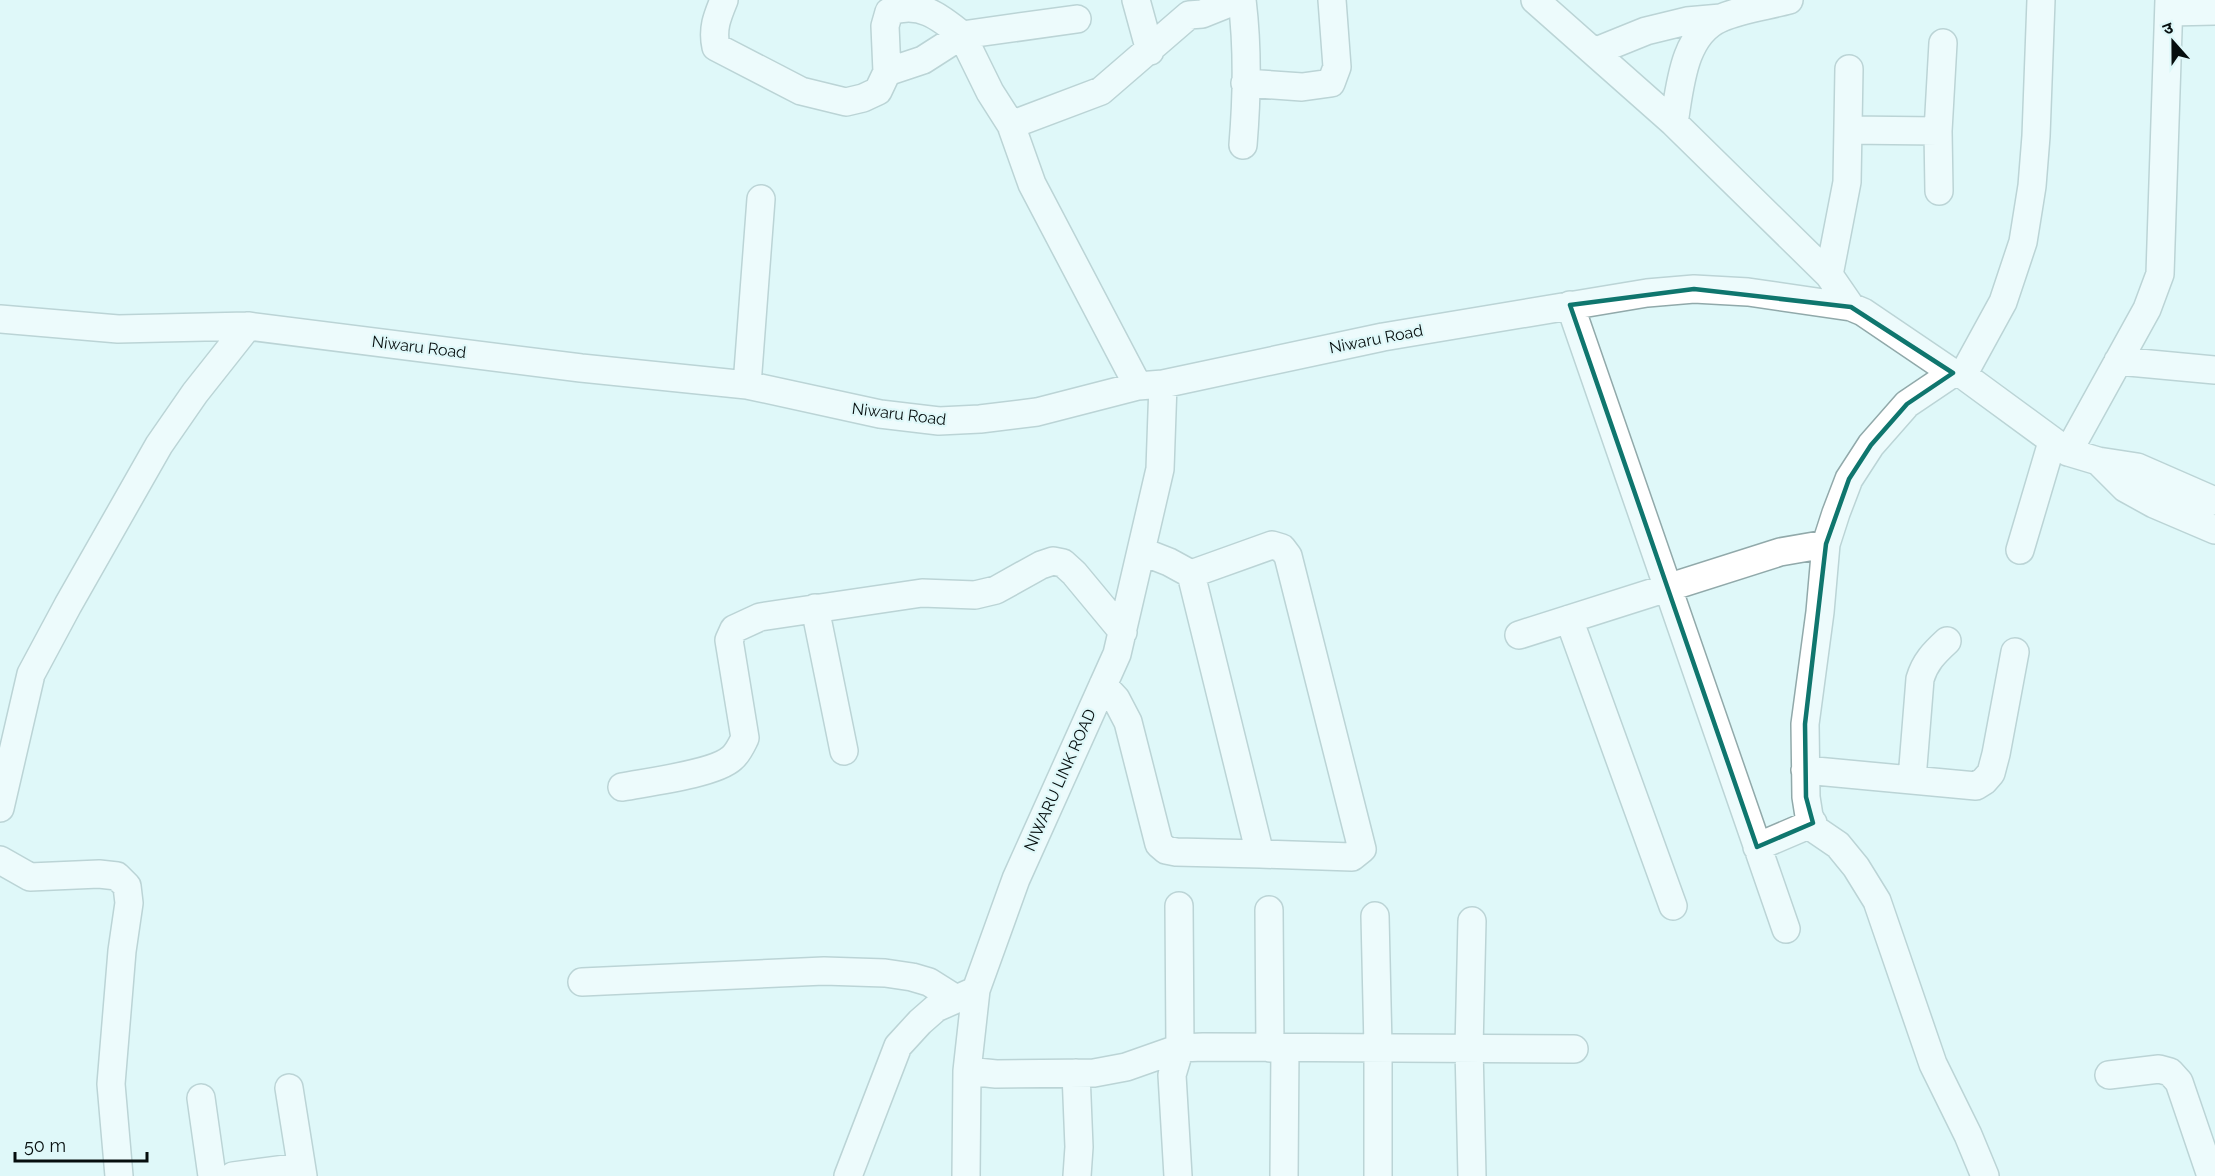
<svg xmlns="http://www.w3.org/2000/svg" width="2215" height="1176" font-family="Raleway,'Noto Sans Devanagari',sans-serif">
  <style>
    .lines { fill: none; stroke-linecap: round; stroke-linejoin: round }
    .minor-casing { stroke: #91a9aa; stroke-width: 30 }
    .minor { stroke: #fff; stroke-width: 27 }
    .marked { fill: none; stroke: #0f766e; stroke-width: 4.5; stroke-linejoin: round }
    .labels { text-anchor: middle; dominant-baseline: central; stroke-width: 4.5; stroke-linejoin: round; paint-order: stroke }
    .street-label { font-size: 16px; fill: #060e0e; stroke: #dff8f9 }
  </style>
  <rect width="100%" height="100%" fill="#dff8f9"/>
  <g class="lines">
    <!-- minor casing -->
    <g class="minor-casing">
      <path id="minor" d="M724 0C717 17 712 29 716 47L801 91 846 102 863 98 878 91 887 72 923 60 962 35 990 92 1011 125
        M1136 0 1150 51
        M1242 0C1248 48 1247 97 1243 145
        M1535 0 1674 123
        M1789 0C1767 6 1742 9 1721 18 1683 34 1680 87 1674 123L1829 275 1851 307
        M2170 12 2215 11
        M1594 52 1646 31 1687 21 1721 18
        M887 72 885 26 889 12C919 0 940 17 962 35L1077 19
        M1245 83 1302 87 1331 83 1337 67 1332 0
        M1848 130 1938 131 1943 43
        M1938 131 1939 191
        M1829 275 1847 182 1849 69
        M1570 305 1786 929
        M0 319 118 329 248 326 581 368 747 385 880 414 939 421 980 419 1037 412 1138 386 1163 384 1383 337 1647 293 1694 289 1748 292 1851 307 1863 312 1953 373 1963 375 2068 452 2098 461 2125 488 2154 504 2215 530
        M2118 361 2215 370
        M1953 373 1907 404 1871 445 1849 479 1836 513 1826 544 1820 612 1805 724 1806 797 1809 816 1816 830 1838 845 1856 867 1877 901 1933 1064 1968 1135 1985 1176
        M1963 375 2003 302 2023 242 2032 186 2036 136 2041 0
        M747 385 761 199
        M1138 386 1032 184 1011 125 1101 91 1189 15 1202 14 1237 0
        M2068 452 2147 309 2160 274 2169 0
        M2098 461 2137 467 2215 501
        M2020 550 2052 442
        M1191 574 1272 545 1282 548 1288 556 1362 849 1352 857 1260 854
        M815 608 844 751
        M1569 619 1673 906
        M1519 635 1780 552 1826 544
        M1103 685 1116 699 1128 722 1159 844 1166 850 1176 852 1260 854 1191 574 1169 562 1141 551
        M1805 770 1976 786 1984 781 1991 773 1996 754 2015 652
        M1912 779 1920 679C1925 662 1934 653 1947 641
        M622 787C648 782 715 774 732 758 738 753 741 746 745 738L729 640 734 629 760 617 922 593 975 595 996 590 1041 565 1053 561 1063 563 1074 573 1123 632
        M0 808 31 674 68 605 159 445 195 393 248 326
        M1757 847 1813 823
        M0 860 30 877 99 874 117 876 127 886 129 903 122 951 111 1084 119 1176
        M1269 910 1270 1048
        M1375 916 1378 1047V1176
        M1472 921 1469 1048 1472 1176
        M582 982 824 971 885 973 912 977 929 982 956 999
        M967 1071 996 1074 1094 1073 1126 1067 1180 1048 1203 1047 1574 1049
        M1076 1073 1079 1147 1077 1176
        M2109 1075 2159 1069 2170 1072 2179 1082 2211 1176
        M289 1088 303 1176
        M201 1098 212 1176
        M233 1176 301 1167
        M848 1176 898 1046 920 1022 936 1008 970 993
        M966 1176 967 1071 976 990 1016 879 1117 654 1160 469 1163 384
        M1178 1176 1172 1075 1180 1048 1179 906
        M1284 1176 1285 1048"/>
    </g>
    <!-- minor -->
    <use href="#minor" class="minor"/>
  </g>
  <!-- marked area -->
  <path d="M0 0H2215V1176H0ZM1694 289 1851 307 1953 373 1907 404 1871 445 1849 479 1826 544 1805 724 1806 797 1813 823 1757 847 1570 305Z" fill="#dff8f9" fill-opacity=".55" fill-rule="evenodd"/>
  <path class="marked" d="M1694 289 1851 307 1953 373 1907 404 1871 445 1849 479 1826 544 1805 724 1806 797 1813 823 1757 847 1570 305Z"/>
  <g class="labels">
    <!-- street labels -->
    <g class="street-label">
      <text transform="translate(1376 339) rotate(-11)">Niwaru Road</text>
      <text transform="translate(419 347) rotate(7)">Niwaru Road</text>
      <text transform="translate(899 414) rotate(7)">Niwaru Road</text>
      <text transform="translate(1060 780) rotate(-66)">NIWARU LINK ROAD</text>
    </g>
  </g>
  <!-- north arrow -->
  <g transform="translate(2173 42) rotate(339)" stroke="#dff8f9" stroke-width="4.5" paint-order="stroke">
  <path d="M0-4.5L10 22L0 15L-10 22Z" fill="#060e0e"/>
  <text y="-9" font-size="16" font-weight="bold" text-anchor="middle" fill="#060e0e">उ</text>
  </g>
  <!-- scale -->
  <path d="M15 1152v9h132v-9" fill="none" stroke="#060e0e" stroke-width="3"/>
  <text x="24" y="1152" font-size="18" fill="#060e0e" stroke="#dff8f9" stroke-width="4.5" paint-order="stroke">50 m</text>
</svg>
